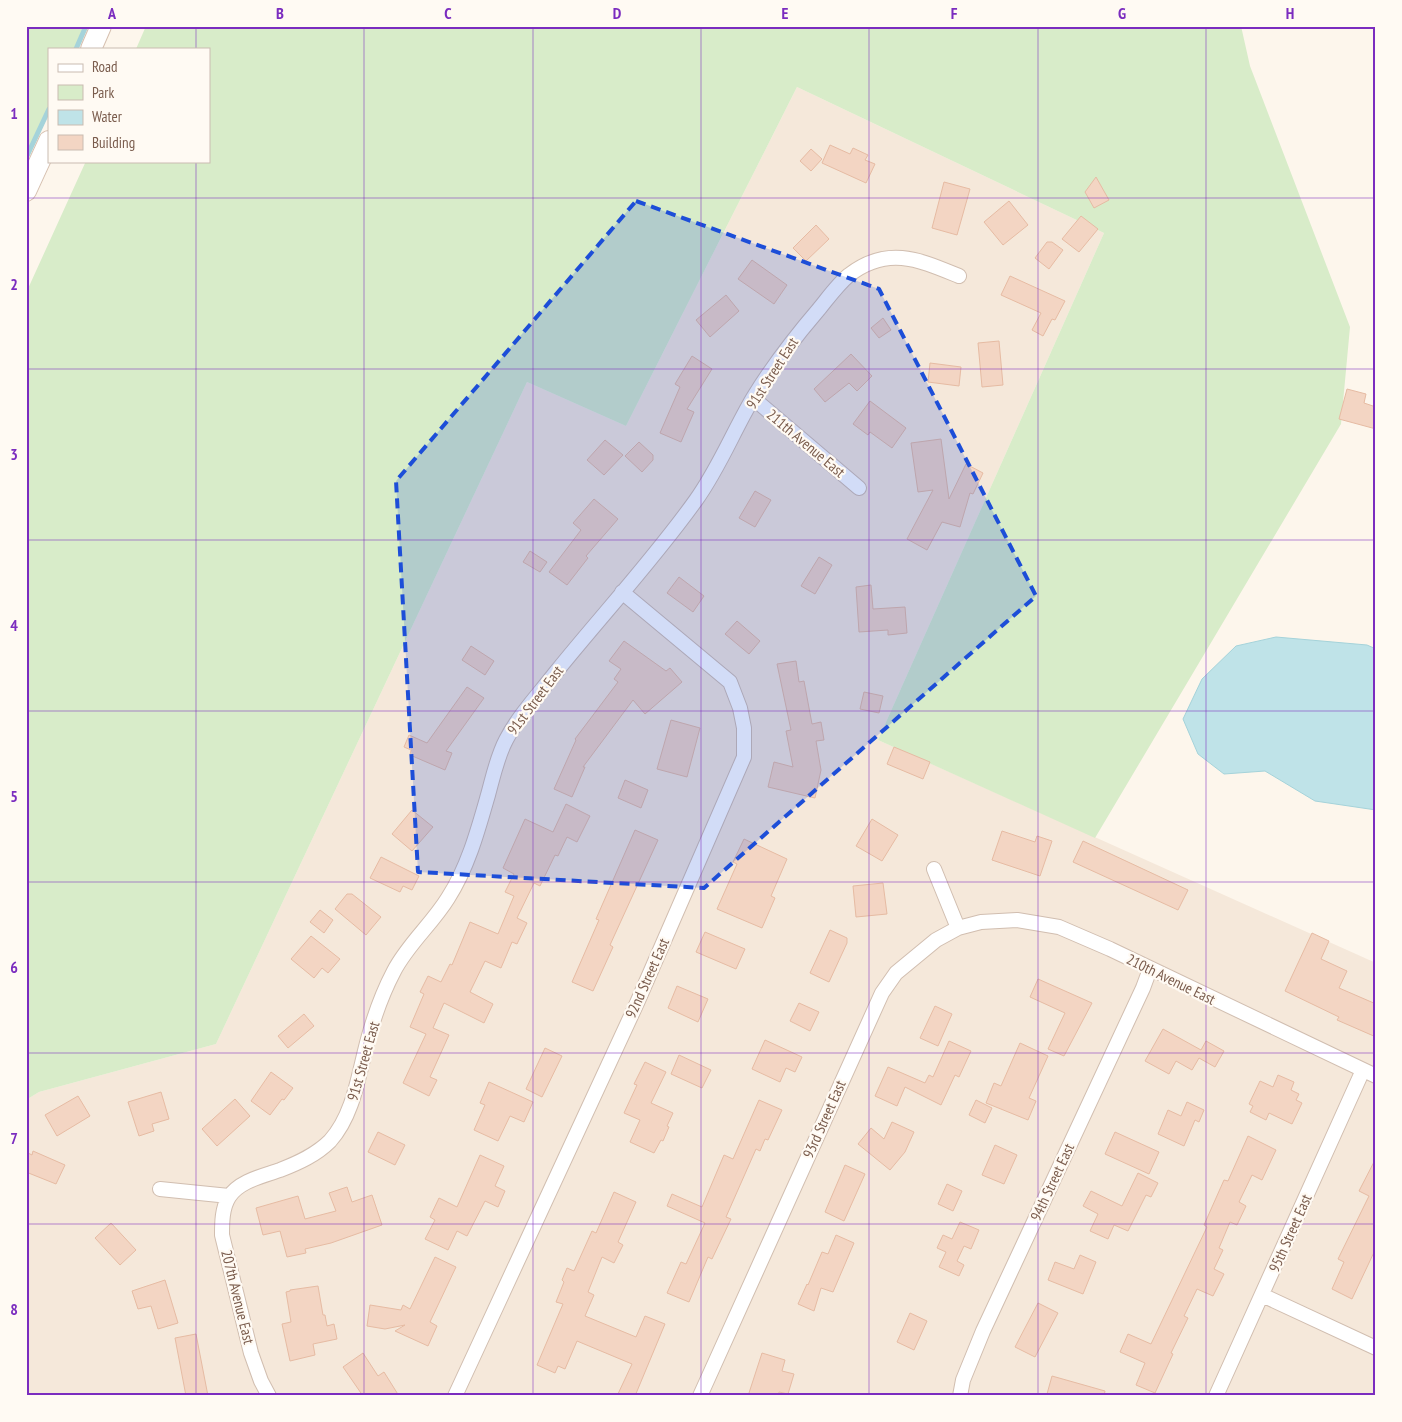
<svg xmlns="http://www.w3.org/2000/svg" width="1402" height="1422" font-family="'PT Sans Narrow',sans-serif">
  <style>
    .residential { fill: #f5e8da }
    .green { fill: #d8ecc9 }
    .water { fill: #bfe3e8; stroke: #a5d3da }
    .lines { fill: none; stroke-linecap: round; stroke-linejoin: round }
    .stream { stroke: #a5d3da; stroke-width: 5 }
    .building { fill: #f3d5c3; stroke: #e6bba3 }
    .street-casing { stroke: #d1beb0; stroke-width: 16 }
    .secondary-casing { stroke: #d6c0b0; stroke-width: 22 }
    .street { stroke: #fff; stroke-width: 14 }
    .secondary { stroke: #fff; stroke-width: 20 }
    .marked { fill: #1d4ed8; fill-opacity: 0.2; stroke: #1d4ed8; stroke-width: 4; stroke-dasharray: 10 6; stroke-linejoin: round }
    .grid { fill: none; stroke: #7b2cbf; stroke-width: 1; stroke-opacity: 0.55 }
    .labels { text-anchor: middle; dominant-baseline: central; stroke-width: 4.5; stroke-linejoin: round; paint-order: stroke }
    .street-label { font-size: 15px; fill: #7a5c4d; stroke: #fffaf3 }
    .neatline { fill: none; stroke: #7b2cbf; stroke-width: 2 }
    .grid-label { font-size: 16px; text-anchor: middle; font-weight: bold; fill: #7b2cbf }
  </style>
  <rect width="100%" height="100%" fill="#fdf6ec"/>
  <!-- residential -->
  <path class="residential" d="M797 87 1104 233 878 740 1376 963V1396H26V1100L39 1092 216 1044 527 382 626 426Z"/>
  <!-- green -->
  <path class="green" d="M26 26H85L75 49H49V109L26 161Z
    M146 26H1241L1250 66 1350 327 1341 424 1095 838 878 740 1104 233 797 87 626 426 527 382 216 1044 39 1092 26 1100V293L86 161H209V49H136Z"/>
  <!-- water -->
  <path class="water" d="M1276 637 1367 645 1376 649V810L1315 801 1265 771 1224 774 1198 754 1183 719 1202 679 1236 646Z"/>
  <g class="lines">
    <!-- stream -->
    <path class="stream" d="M76 49 86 26
      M26 158 49 109"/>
  </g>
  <!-- building -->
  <path class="building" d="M830 145 850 154 853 148 868 155 865 160 875 164 866 183 822 163Z
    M811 149 822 159 811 171 800 161Z
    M1096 177 1109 200 1094 208 1085 192Z
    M944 182 970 189 957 235 932 228Z
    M1009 201 1028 225 1003 245 984 222Z
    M1081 216 1098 229 1079 252 1062 239Z
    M816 225 829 239 806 261 793 248Z
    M1047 242H1052L1063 250 1049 269 1035 258Z
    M752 260 787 285 774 304 738 279Z
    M1010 276 1065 301 1055 320 1052 319 1043 336 1032 330 1041 313 1001 295Z
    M726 295 739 311 710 337 696 320Z
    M883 318 891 330 879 338 871 328Z
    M999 341 1003 385 982 387 978 343Z
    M851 354 872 376 857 391 849 383 825 402 814 389Z
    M692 356 712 369 687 409 694 412 681 442 660 433 680 387 675 384Z
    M930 363 961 367 959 386 928 382Z
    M1347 389 1366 394 1364 403 1376 407V429L1339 419Z
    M870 401 906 428 892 448 870 432 868 435 853 424Z
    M941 439 949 499 966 464 983 473 973 494 970 493 960 527 942 522 927 550 907 539 933 490 918 492 911 443Z
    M605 440 623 455 604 475 587 460Z
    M639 442 653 455V460L642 472 625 456Z
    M755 491 771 500 755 527 739 518Z
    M594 499 618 519 586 556 588 558 567 585 549 572 581 530 573 523Z
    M530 551 547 562 540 572 523 562Z
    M819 557 832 565 815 594 801 586Z
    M679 577 704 596 693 612 667 593Z
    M871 585 873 609 905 607 907 633 888 635V630L859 632 856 587Z
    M737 621 760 641 749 654 725 634Z
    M624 641 666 671 670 668 682 682 645 714 633 700 583 767H585L572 797 554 789 576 740 575 739 618 682 614 679 621 669 609 661Z
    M471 646 494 661 485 675 462 660Z
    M796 661 799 682 804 681 812 724 821 722 824 740 816 741 821 770 815 798 768 787 774 762 793 767 786 731 791 730 777 664Z
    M467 687 484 698 446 751 452 753 445 770 410 755 411 750 404 747 409 735 427 743Z
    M864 692 883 696 879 713 860 709Z
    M671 720 700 728 687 777 657 769Z
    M894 747 930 762 923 779 887 764Z
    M625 780 648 790 641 808 618 798Z
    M566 804 590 816 577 842 567 837 558 856 555 855 540 886 534 883 517 918 527 923 517 944 512 942 501 968 485 961 470 992 493 1004 484 1023 444 1003 433 1028 449 1035 430 1077 437 1080 429 1096 403 1083 426 1034 410 1027 424 994 420 992 428 976 441 982 450 964 452 965 470 922 498 934 514 896 505 892 514 874 503 868 525 819 553 832Z
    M412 810 433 827 412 851 392 834Z
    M872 819 898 835 882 861 856 846Z
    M635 830 658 840 610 945 613 947 593 991 572 982 599 920 596 919Z
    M1002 831 1035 842 1037 836 1052 841 1040 876 992 860Z
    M744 839 787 859 771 896 775 898 762 928 717 909 737 864 733 862Z
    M1083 841 1188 890 1178 910 1073 862Z
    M381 857 419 876 412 890 403 886 400 892 370 878Z
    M883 883 887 914 856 917 853 886Z
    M347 894H352L381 917 366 935 335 909Z
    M320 910 333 920 324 933 310 922Z
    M830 930 847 938V943L829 982 810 973Z
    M705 932 745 949 736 969 696 952Z
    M1312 933 1329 941 1321 959 1347 971 1339 988 1376 1004V1037L1337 1020 1339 1017 1285 991Z
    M311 936 340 959 328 973 322 968 314 978 291 959Z
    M1038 979 1092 1003 1064 1056 1048 1049 1065 1013 1030 997Z
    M677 986 708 999 698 1022 668 1008Z
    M799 1003 819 1012 810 1031 790 1021Z
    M935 1006 952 1014 938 1046 920 1038Z
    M304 1014 314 1026 288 1048 278 1036Z
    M1163 1029 1201 1050 1206 1041 1224 1051 1215 1067 1199 1058 1192 1070 1176 1061 1169 1074 1145 1061Z
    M765 1040 802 1057 795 1072 786 1068 780 1082 752 1069Z
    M949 1041 971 1051 959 1077 955 1075 941 1105 905 1087 897 1106 875 1096 888 1067 925 1083 929 1075 933 1077Z
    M1020 1043 1048 1056 1029 1098 1036 1101 1028 1120 986 1103 994 1083 1001 1086Z
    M545 1048 562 1056 542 1097 526 1089Z
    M679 1055 711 1070 702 1088 671 1074Z
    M645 1062 666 1072 651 1103 673 1113 667 1126 669 1127 663 1141 661 1140 654 1153 630 1142 640 1120 624 1113 637 1085 634 1084Z
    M271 1072 293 1088 284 1100 282 1099 270 1115 251 1101Z
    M1278 1075 1294 1082 1291 1090 1299 1094 1296 1100 1302 1103 1292 1124 1269 1113 1266 1120 1250 1112 1253 1106 1249 1104 1260 1081 1273 1087Z
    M489 1082 533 1102 524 1122 510 1116 498 1141 474 1130 485 1105 480 1103Z
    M161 1092 169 1119 152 1124 154 1131 139 1136 128 1102Z
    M78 1096 90 1116 57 1136 45 1115Z
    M235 1099 250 1116 217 1146 202 1129Z
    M759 1100 782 1110 768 1140 765 1139 760 1151 756 1149 726 1217 731 1219 712 1259 708 1257 689 1302 667 1293 681 1262 686 1264 705 1223 667 1206 672 1194 702 1207 724 1155 733 1159Z
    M976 1100 992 1108 985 1123 969 1115Z
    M1187 1102 1204 1110 1199 1122 1195 1120 1184 1146 1158 1134 1168 1110 1181 1116Z
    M892 1122 914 1132 905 1152 890 1170 858 1144 871 1128 884 1139Z
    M378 1132 405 1145 395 1165 368 1152Z
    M1115 1132 1159 1152 1149 1174 1105 1154Z
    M1248 1136 1276 1150 1262 1180 1252 1175 1239 1202 1246 1206 1237 1225 1230 1222 1219 1248 1223 1250 1214 1269 1224 1274 1213 1296 1197 1289 1184 1316 1188 1318 1171 1353 1173 1354 1155 1393 1136 1385 1145 1363 1120 1352 1128 1334 1151 1344 1207 1227 1204 1225 1224 1180 1228 1181Z
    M995 1145 1017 1155 1004 1184 982 1175Z
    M33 1151 65 1165 56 1184 26 1172V1152L32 1155Z
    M480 1155 504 1166 495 1186 505 1191 498 1207 485 1201 467 1236 457 1231 448 1250 425 1239 435 1220 430 1217 439 1198 457 1207Z
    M1376 1158V1248L1352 1299 1332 1289 1344 1262 1338 1259 1369 1196 1359 1191Z
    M845 1165 865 1174 844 1221 825 1212Z
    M1138 1173 1158 1183 1151 1197 1146 1195 1128 1231 1114 1225 1108 1239 1090 1231 1098 1214 1083 1206 1091 1191 1122 1206Z
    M947 1184 962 1191 953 1211 938 1204Z
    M347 1187 352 1202 372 1195 382 1225 331 1243 305 1249 306 1253 287 1257 280 1231 263 1235 256 1208 298 1196 305 1219 336 1211 329 1193Z
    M614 1192 636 1202 618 1242 623 1245 614 1263 602 1257 588 1292 594 1295 585 1316 636 1337 645 1316 665 1324 635 1396H617L632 1364 577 1341 565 1369 558 1366 555 1373 537 1365 563 1304 556 1302 564 1282 562 1280 567 1268 574 1271 592 1231 596 1233Z
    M960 1222 979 1230 971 1249 964 1246 957 1261 964 1265 959 1276 939 1267 946 1252 937 1248 943 1235 952 1239Z
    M111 1223 136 1250 120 1265 95 1238Z
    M836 1235 854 1243 833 1292 821 1288 814 1311 798 1304 807 1284 808 1285 822 1252 828 1254Z
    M1080 1255 1096 1262 1083 1294 1048 1280 1055 1262 1074 1269Z
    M435 1257 456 1267 430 1322 437 1326 428 1346 395 1331 405 1325 385 1329 367 1326 370 1305 401 1310 403 1305 410 1309Z
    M165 1280 178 1323 158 1329 151 1306 138 1309 132 1291Z
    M318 1286 323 1315H325L327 1326 334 1324 337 1339 313 1344 315 1355 290 1361 282 1324 291 1322 286 1292 290 1291V1290Z
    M1038 1303 1058 1313 1035 1357 1015 1347Z
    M910 1313 927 1321 914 1350 897 1342Z
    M196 1334 208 1396H186L175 1338Z
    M363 1353 378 1376 384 1372 399 1396H363L343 1367Z
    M762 1353 785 1360 782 1371 794 1374 788 1394 779 1392 778 1396H748Z
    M1052 1376 1105 1391 1104 1396H1054L1047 1394Z"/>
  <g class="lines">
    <!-- street casing -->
    <g class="street-casing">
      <path id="street" d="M753 398 859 488
        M934 869 958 928
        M160 1189 229 1196
        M1262 1295 1376 1348
        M269 1396 261 1381 251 1353 222 1235C222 1223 222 1208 229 1197 239 1181 263 1176 280 1170 298 1163 316 1155 330 1141 356 1112 359 1068 370 1032 376 1011 384 990 394 971 408 944 432 924 448 898 468 867 478 830 488 795 493 777 497 757 506 740 519 715 539 694 556 672 602 615 654 559 696 500 719 468 733 432 753 398 772 367 795 337 819 309 828 298 838 284 849 275 888 245 920 260 959 276
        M455 1396 637 1003 744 757V728L740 708 730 682 622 592
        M700 1396 882 993 896 973 936 940 958 928 981 922 1017 920 1059 927 1110 949 1376 1076
        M960 1396 963 1380 983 1331 1143 988 1150 969
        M1216 1396 1363 1070"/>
    </g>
    <!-- secondary casing -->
    <g class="secondary-casing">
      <path id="secondary" d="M91 49 101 26
        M26 191 49 141"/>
    </g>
    <!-- street -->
    <use href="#street" class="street"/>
    <!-- secondary -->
    <use href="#secondary" class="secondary"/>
  </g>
  <!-- marked area -->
  <path class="marked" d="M636 201 879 289 1036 596 704 888 418 872 396 481Z"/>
  <!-- grid -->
  <path class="grid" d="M196 26V49M364 26V1396M533 26V1396M701 26V1396M869 26V1396M1038 26V1396M1206 26V1396M196 161V1396M26 198H1376M26 369H1376M26 540H1376M26 711H1376M26 882H1376M26 1053H1376M26 1224H1376"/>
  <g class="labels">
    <!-- street labels -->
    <g class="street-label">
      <text transform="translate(772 373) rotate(-57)">91st Street East</text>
      <text transform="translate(806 443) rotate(40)">211th Avenue East</text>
      <text transform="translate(535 700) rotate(-53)">91st Street East</text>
      <text transform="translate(647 978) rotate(-66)">92nd Street East</text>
      <text transform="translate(1171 979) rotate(26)">210th Avenue East</text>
      <text transform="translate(363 1061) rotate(-74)">91st Street East</text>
      <text transform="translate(824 1119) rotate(-66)">93rd Street East</text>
      <text transform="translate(1052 1182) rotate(-65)">94th Street East</text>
      <text transform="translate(1290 1233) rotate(-66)">95th Street East</text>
      <text transform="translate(238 1297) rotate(76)">207th Avenue East</text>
    </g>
  </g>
  <!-- border -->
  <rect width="1402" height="1422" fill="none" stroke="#fffaf3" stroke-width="55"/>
  <!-- legend -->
  <rect x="48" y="48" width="162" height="115" fill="#fffaf3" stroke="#cabbb1"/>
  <rect x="58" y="64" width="25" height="8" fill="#ffffff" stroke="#cabbb1"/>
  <text x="92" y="72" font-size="15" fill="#7a5c4d">Road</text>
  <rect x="58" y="85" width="25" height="15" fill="#d8ecc9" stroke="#cabbb1"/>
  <text x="92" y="98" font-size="15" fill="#7a5c4d">Park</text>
  <rect x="58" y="110" width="25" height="15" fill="#bfe3e8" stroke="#cabbb1"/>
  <text x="92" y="122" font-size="15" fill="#7a5c4d">Water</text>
  <rect x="58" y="135" width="25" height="15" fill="#f3d5c3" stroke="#cabbb1"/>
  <text x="92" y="148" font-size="15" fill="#7a5c4d">Building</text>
  <rect x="28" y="28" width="1346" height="1366" class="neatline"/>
  <g class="grid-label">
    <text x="112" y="19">A</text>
    <text x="280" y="19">B</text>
    <text x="448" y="19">C</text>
    <text x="617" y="19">D</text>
    <text x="785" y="19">E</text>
    <text x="954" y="19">F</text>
    <text x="1122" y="19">G</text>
    <text x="1290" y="19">H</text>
    <text x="14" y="119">1</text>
    <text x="14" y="290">2</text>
    <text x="14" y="460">3</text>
    <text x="14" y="631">4</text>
    <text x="14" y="802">5</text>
    <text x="14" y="973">6</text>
    <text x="14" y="1144">7</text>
    <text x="14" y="1315">8</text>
  </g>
</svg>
